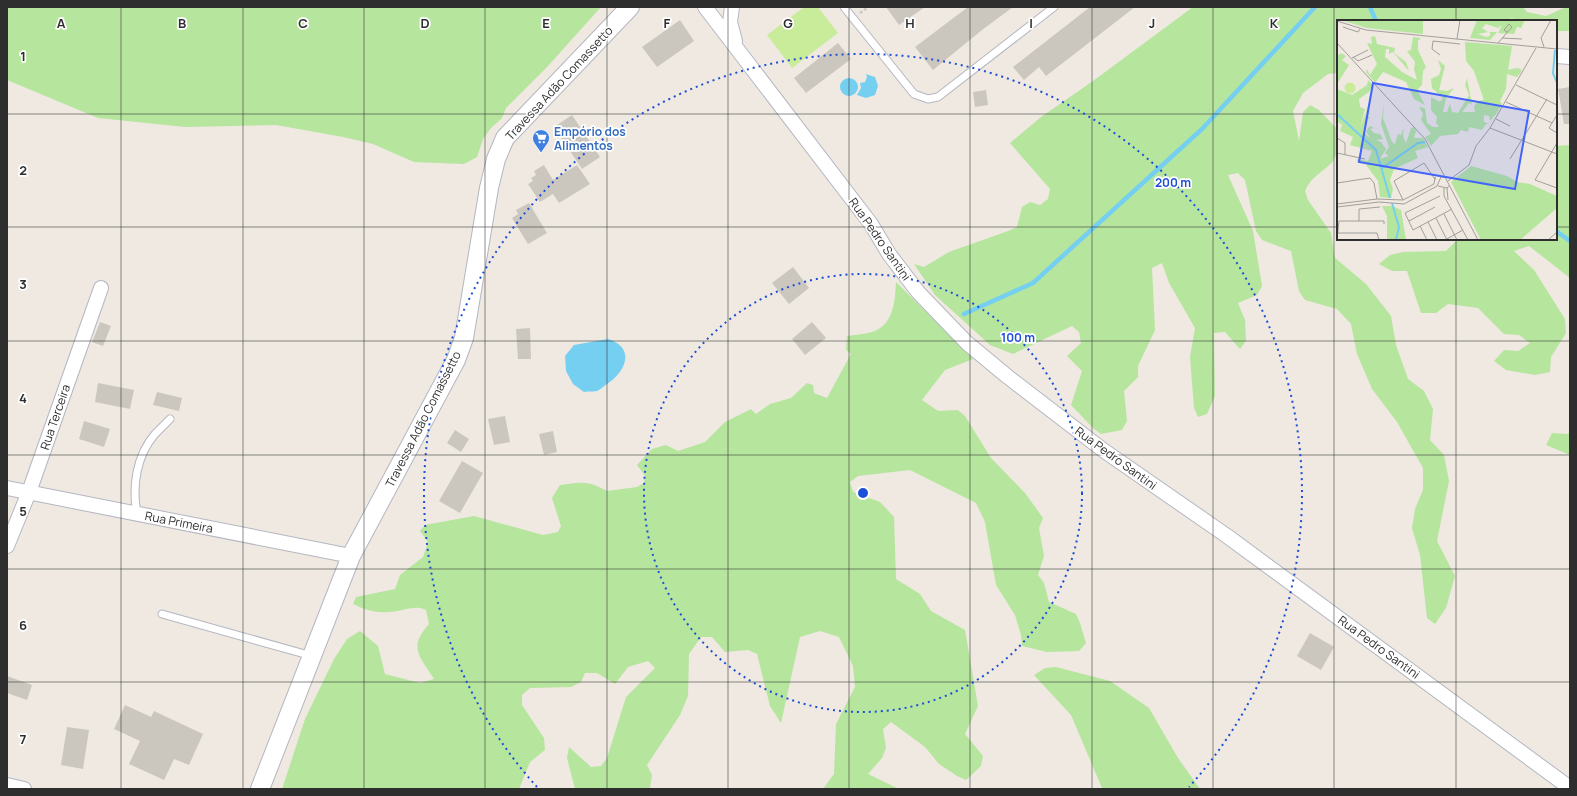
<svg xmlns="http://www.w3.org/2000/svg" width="1577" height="796" font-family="Manrope,sans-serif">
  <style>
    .green { fill: #b6e59e }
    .pitch { fill: #c9ec9a }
    .water { fill: #75cff0 }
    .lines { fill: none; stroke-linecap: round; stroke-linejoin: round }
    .stream { stroke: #75cff0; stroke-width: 4.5 }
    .building { fill: #cbc7bf }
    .service-casing { stroke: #b4b7c1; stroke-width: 9 }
    .minor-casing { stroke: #b4b7c1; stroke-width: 16 }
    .tertiary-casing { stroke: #b4b7c1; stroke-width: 20 }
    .path { stroke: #c9c9c9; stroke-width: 2.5; stroke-dasharray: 3 2; stroke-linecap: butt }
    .service { stroke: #fff; stroke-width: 7 }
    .minor { stroke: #fff; stroke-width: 14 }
    .tertiary { stroke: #fff; stroke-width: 18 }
    .grid { fill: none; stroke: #2e2e2e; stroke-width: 1; stroke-opacity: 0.55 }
    .ring { fill: none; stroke: #1d4ed8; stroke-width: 2; stroke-dasharray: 2 4 }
    .labels { text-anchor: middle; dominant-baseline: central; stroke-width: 3.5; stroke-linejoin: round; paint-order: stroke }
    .street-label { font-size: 12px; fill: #2e2e2e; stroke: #fff }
    .shop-label { font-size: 12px; font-weight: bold; fill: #366cbe; stroke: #fff; text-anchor: start }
    .inset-river { fill: none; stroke: #75cff0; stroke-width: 2 }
    .inset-road { fill: none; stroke: #a29e99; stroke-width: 1 }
    .view { fill: #4264fb; fill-opacity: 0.15; stroke: #4264fb; stroke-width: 2 }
    .inset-edge { fill: none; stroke: #2e2e2e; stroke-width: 2 }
    .grid-label { font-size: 13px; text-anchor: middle; font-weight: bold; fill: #2e2e2e; stroke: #fff; stroke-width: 3.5; stroke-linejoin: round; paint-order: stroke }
    .centre { fill: #1d4ed8; stroke: #fff; stroke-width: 2 }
    .ring-label { font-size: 12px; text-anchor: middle; font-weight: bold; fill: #1d4ed8; stroke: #fff; stroke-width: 3.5; stroke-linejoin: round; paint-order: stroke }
  </style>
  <rect width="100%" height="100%" fill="#efe9e1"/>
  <!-- green -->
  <path class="green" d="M7 7H601L548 66 506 108 502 118 491 128 483 139 477 157 464 164 414 162 373 144 343 137 276 125 185 127 98 118 7 80Z
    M1193 7H1523L1527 12 1546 16 1566 7H1570V31H1556V21H1518L1512 18 1505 21H1338V73L1328 74 1303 93 1293 111 1299 141 1303 112 1310 105 1319 110 1338 130C1338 140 1339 152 1333 161 1323 173 1312 175 1305 191L1308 200 1331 233 1335 258 1366 284 1391 316 1396 345 1408 379 1424 391 1433 409 1430 440 1444 455 1449 481 1437 541 1455 576 1446 608 1435 624 1427 618 1420 555 1412 528 1415 509 1423 490V468L1397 422 1372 389 1357 354 1351 324 1337 309 1305 300 1299 291 1291 251 1262 240 1256 231 1245 180 1238 173 1228 175 1253 231 1262 286 1257 295 1238 303 1245 320 1246 341 1240 349 1225 332 1214 333 1215 396 1207 414 1198 417 1194 408 1190 357 1195 328 1169 283 1162 263 1152 268 1155 330 1138 366V377L1124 391 1127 421 1122 430 1101 434 1093 428 1071 405 1082 371 1067 356 1081 343 1079 332 1072 326 1013 354 990 345 935 295 914 264 924 267 949 252 1008 231 1017 227 1022 207 1030 202 1040 205 1048 199 1050 189 1010 143 1041 117 1093 81Z
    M1570 145V278L1529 246 1514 251 1534 270 1565 319 1566 333 1551 357 1550 372 1535 375 1506 370 1494 361 1504 350 1518 351 1530 343 1519 335 1504 334 1478 308 1448 304 1436 313H1421L1407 271H1392L1379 264 1390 255 1403 252 1446 251 1456 241 1452 239H1556V146Z
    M896 282 973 359 945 370 922 400 938 411 958 410 965 416 991 458 1025 493 1043 518 1039 528 1044 556 1038 575 1044 583 1049 602 1076 614 1080 623 1086 643 1079 651 1047 652 1022 646 1021 635 1015 615 996 585 985 522 976 503 910 470 858 476 850 482 853 492 880 502 894 517 896 579 920 594 931 611 965 630 978 706 965 734 983 756 981 766 966 780 957 776 939 764 925 747 891 722 883 729 886 748 882 758 868 774 899 789H823L834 774 836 724 855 687 853 666 839 637 820 631 800 637 781 723 770 706 757 654 748 650 725 652 712 637H701L689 654 688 696 680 715 647 765 652 775 650 789H575L567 758 569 747 591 767 601 766 607 758 626 697 655 668 648 661 628 667 615 684 597 673H585L581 682 571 687 530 688 522 695V705L544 738 545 750 530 762 519 789H282L305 719 334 659 347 639 360 631 378 646 385 674 420 683 434 679C419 655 408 648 429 624L426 610C414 604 402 612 389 612 376 613 365 610 353 604L356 597 395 589 400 575 423 557 428 542 420 531 425 525 474 516 543 535 558 532 561 526 552 498 560 485C581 482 588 480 607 491L637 487 644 483 645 476 637 465 652 449 666 445 678 451 705 442 725 422 751 409 756 414 770 404 791 398 807 383 813 385 814 393 827 398 851 354 846 350 847 336C855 335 866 334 875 331 894 323 895 300 896 282Z
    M1570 432V455L1546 445 1552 433 1567 434Z
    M1056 667 1110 681 1149 708 1178 758 1200 789 1102 788 1071 715 1034 675 1045 668Z"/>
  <!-- pitch -->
  <path class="pitch" d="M804 7H818L838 33 792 68 767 35Z"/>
  <!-- water -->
  <path class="water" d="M866 74 875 77 878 86 875 95 866 98 857 95 861 88 860 83 865 82 867 77Z
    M840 87a9 9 0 1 1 18 0a9 9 0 1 1-18 0Z
    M608 339C636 348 626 371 607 384 604 386 600 390 597 391 593 392 588 391 584 392L573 384 566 371 565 356 574 345Z"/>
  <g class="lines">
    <!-- stream -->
    <path class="stream" d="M1370 7 1376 21
      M1556 231 1570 241
      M964 314 1033 283 1202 129 1315 7"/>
  </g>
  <!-- building -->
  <path class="building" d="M886 7H925L899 25Z
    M968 7H1013L982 30 933 70 915 47Z
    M1090 7H1135L1046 76 1039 67 1024 80 1013 67Z
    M680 20 694 41 657 67 642 47Z
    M838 43 851 59 806 93 794 78Z
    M1570 87V124H1564L1558 89Z
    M986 90 988 105 975 107 973 92Z
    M572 115 600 157 582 169 554 127Z
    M544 165 553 180 577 165 590 184 559 203 553 194 540 202 528 184 533 181 531 178 536 175 534 171Z
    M529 203 547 233 528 244 512 218 518 214 516 210Z
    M793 267 809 288 789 304 772 283Z
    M100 322 111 326 103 346 92 342Z
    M812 322 826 338 805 355 792 339Z
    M530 328 531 359H518L516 329Z
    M98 383 134 390 130 409 95 402Z
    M157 392 182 398 179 411 153 405Z
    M505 416 510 442 494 445 488 419Z
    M84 421 110 429 104 447 79 439Z
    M455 430 469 439 461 452 447 443Z
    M553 431 557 452 544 455 539 434Z
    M462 461 483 473 460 513 439 501Z
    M1310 633 1334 647 1321 670 1297 656Z
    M7 676 32 685 27 700 7 693Z
    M125 705 151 717 154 711 203 734 189 765 174 759 164 780 129 764 140 741 114 729Z
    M67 727 89 730 83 769 61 765Z"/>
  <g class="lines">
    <!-- service casing -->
    <g class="service-casing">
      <path id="service" d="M844 7 914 94 928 99 938 97 1054 7
        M137 514C132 487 136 456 155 434 160 429 165 424 170 419
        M162 614 312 656"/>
    </g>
    <!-- minor casing -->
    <g class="minor-casing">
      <path id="minor" d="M705 7 871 224 889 254 918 292 967 343 1008 377 1103 450 1227 536 1570 788
        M732 7 730 22 735 41
        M1556 56 1570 57
        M7 488 351 556
        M7 546 29 492 101 288
        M7 785 24 789"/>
    </g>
    <!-- tertiary casing -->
    <g class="tertiary-casing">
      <path id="tertiary" d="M260 789 351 556 456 360 464 338 489 188 496 159 505 138 630 7"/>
    </g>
    <!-- path -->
    <path class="path" d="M860 13 868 7"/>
    <!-- service -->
    <use href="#service" class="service"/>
    <!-- minor -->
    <use href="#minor" class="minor"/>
    <!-- tertiary -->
    <use href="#tertiary" class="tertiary"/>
  </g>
  <!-- grid -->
  <path class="grid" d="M121 7V789M243 7V789M364 7V789M485 7V789M607 7V789M728 7V789M849 7V789M970 7V789M1092 7V789M1213 7V789M1334 7V789M1456 7V21M7 114H1338M1556 114H1570M7 227H1338M1556 227H1570M1456 239V789M7 341H1570M7 455H1570M7 569H1570M7 682H1570"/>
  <!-- distance rings -->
  <g class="ring">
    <circle cx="863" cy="493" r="219"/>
    <path d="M537 787A439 439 0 1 1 1189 787"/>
  </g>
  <!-- icons -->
  <defs>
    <g id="supermarket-pin" transform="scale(0.9)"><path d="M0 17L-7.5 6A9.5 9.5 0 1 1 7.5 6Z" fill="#3f7fe0" stroke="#fff"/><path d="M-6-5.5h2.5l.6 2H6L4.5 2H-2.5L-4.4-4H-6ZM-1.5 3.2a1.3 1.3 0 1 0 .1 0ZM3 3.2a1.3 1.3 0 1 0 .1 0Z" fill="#fff"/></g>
  </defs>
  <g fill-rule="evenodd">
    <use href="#supermarket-pin" x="541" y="138"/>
  </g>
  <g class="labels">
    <!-- street labels -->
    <g class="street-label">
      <text transform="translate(559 83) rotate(-47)">Travessa Adão Comassetto</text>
      <text transform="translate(880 239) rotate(55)">Rua Pedro Santini</text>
      <text transform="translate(55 417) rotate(-71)">Rua Terceira</text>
      <text transform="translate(423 419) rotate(-63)">Travessa Adão Comassetto</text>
      <text transform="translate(1116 458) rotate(36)">Rua Pedro Santini</text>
      <text transform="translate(179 522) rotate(11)">Rua Primeira</text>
      <text transform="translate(1379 647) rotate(36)">Rua Pedro Santini</text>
    </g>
    <!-- shop labels -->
    <g class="shop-label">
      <text x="554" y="131">Empório dos<tspan x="554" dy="14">Alimentos</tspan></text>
    </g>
  </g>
  <!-- overview -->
  <g transform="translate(1337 20)">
    <rect width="220" height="220" fill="#efe9e1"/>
    <path d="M4 0H86V14L30 8ZM140 0H188L184 8 180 7 177 14 161 13 165 5 161 8 149 4 145 8 151 12 141 14 149 17 153 16V12H160L153 20 133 18ZM38 16 40 24 58 28 57 33 69 42 72 51 56 32 52 34V29H49L48 37 65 52 80 60 77 49 78 42 70 31 74 30 76 17 84 18 81 21V30L89 47 86 51 85 65 80 70 88 85 77 79 69 62 46 52 38 63 29 52 30 49 33 55 40 44 30 23 35 24 34 17ZM128 22 175 26 171 50 180 48 184 49V52L180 57 170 54 169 69 163 81 165 84 160 93 153 101 152 96 147 95V102L153 104H149L145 110 132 107 131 112 124 110 121 114 103 116 94 126 88 117 94 114 84 100 86 94 82 87 88 88 90 103 96 107H102L99 103 100 97 94 90V77L103 82 106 78 95 68 94 59 102 55 104 49 101 40 108 46 102 70 110 71 117 68 109 78 106 92H110L113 84 115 92 121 93 132 75 128 65 130 58 135 85 132 83 125 92H138L137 86 141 81 147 80 137 51 129 41ZM4 33 9 36 5 40 12 45 0 64V36ZM31 60 36 65 32 72 22 79 23 87 28 89 23 108 32 84 30 96 33 98 29 100 26 112 33 118 29 111 33 106 37 108 33 109 37 113 43 114 46 119 39 120 44 122 49 129 43 139 52 136 48 133 52 127 44 104 47 83 46 98 55 122 58 124 61 114 64 115 67 107 66 116 69 123 74 108 77 107 79 111 77 118H86L91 127 78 131 81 138 57 149 53 160 56 169 54 178 43 177 41 161 27 142H20V139L31 141 35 131 13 125 16 117 3 111 5 105 0 101V69L15 75 30 65ZM134 146 170 156 180 162 193 164 220 176V188L183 220H144L114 162ZM45 186H56L64 190 69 220H50V196Z" fill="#b6e59e"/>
    <path d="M7.5 68a5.5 5.5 0 1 1 11 0a5.5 5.5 0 1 1-11 0Z" fill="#c9ec9a"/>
    <path class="inset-river" d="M218 30 216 53 220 63M0 94 39 130 53 178M44 149 81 123 88 122M55 183 62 207 59 220"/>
    <path class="inset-road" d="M0 1 29 10 220 29M6 7 21 12 23 9M165 18 185 19M120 19 123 0M96 21 123 24M96 21 95 29 103 35M0 23 88 119 141 220M161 23 175 7 172 4 167 10 170 12M207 27 204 18 214 0M16 37 21 41 35 35M15 38 31 30M179 65 220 85M169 82 215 103M220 95 212 108 220 113M159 99 173 106M153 108 220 134M0 118 8 123V135M220 123 198 160 220 168M0 133 28 139M173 139 210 79M97 158 87 143 57 161 66 180 97 164 98 157V160M111 161 132 145 139 126 153 108 199 28M0 163 33 158 37 163 40 179 66 180M101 166 110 168 113 165M107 168V176L131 220M110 168 111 180M103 176 68 193 76 210 115 189M0 184 40 179M0 187 42 182 67 184 100 166 104 157H108M107 194 120 220M99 198 110 220M22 201V189L43 187M72 201 98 187M91 202 100 220M83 206 90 220M0 213H40L42 220M0 220 2 201H47V204M108 220 126 210M211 220 220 212"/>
    <path class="view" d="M36 63 192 91 178 169 22 142Z"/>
    <rect width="220" height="220" class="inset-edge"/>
  </g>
  <g class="grid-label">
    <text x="61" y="28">A</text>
    <text x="182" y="28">B</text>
    <text x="303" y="28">C</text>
    <text x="425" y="28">D</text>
    <text x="546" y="28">E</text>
    <text x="667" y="28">F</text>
    <text x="788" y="28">G</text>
    <text x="910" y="28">H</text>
    <text x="1031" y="28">I</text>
    <text x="1152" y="28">J</text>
    <text x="1274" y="28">K</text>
    <text x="23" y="61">1</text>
    <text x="23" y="175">2</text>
    <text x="23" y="289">3</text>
    <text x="23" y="403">4</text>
    <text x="23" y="516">5</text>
    <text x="23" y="630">6</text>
    <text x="23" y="744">7</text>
  </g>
  <circle cx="863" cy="493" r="6" class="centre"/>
  <g class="ring-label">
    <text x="1173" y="187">200 m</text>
    <text x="1018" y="342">100 m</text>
  </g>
  <!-- border -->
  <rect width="1577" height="796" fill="none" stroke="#2e2e2e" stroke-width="16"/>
</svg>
